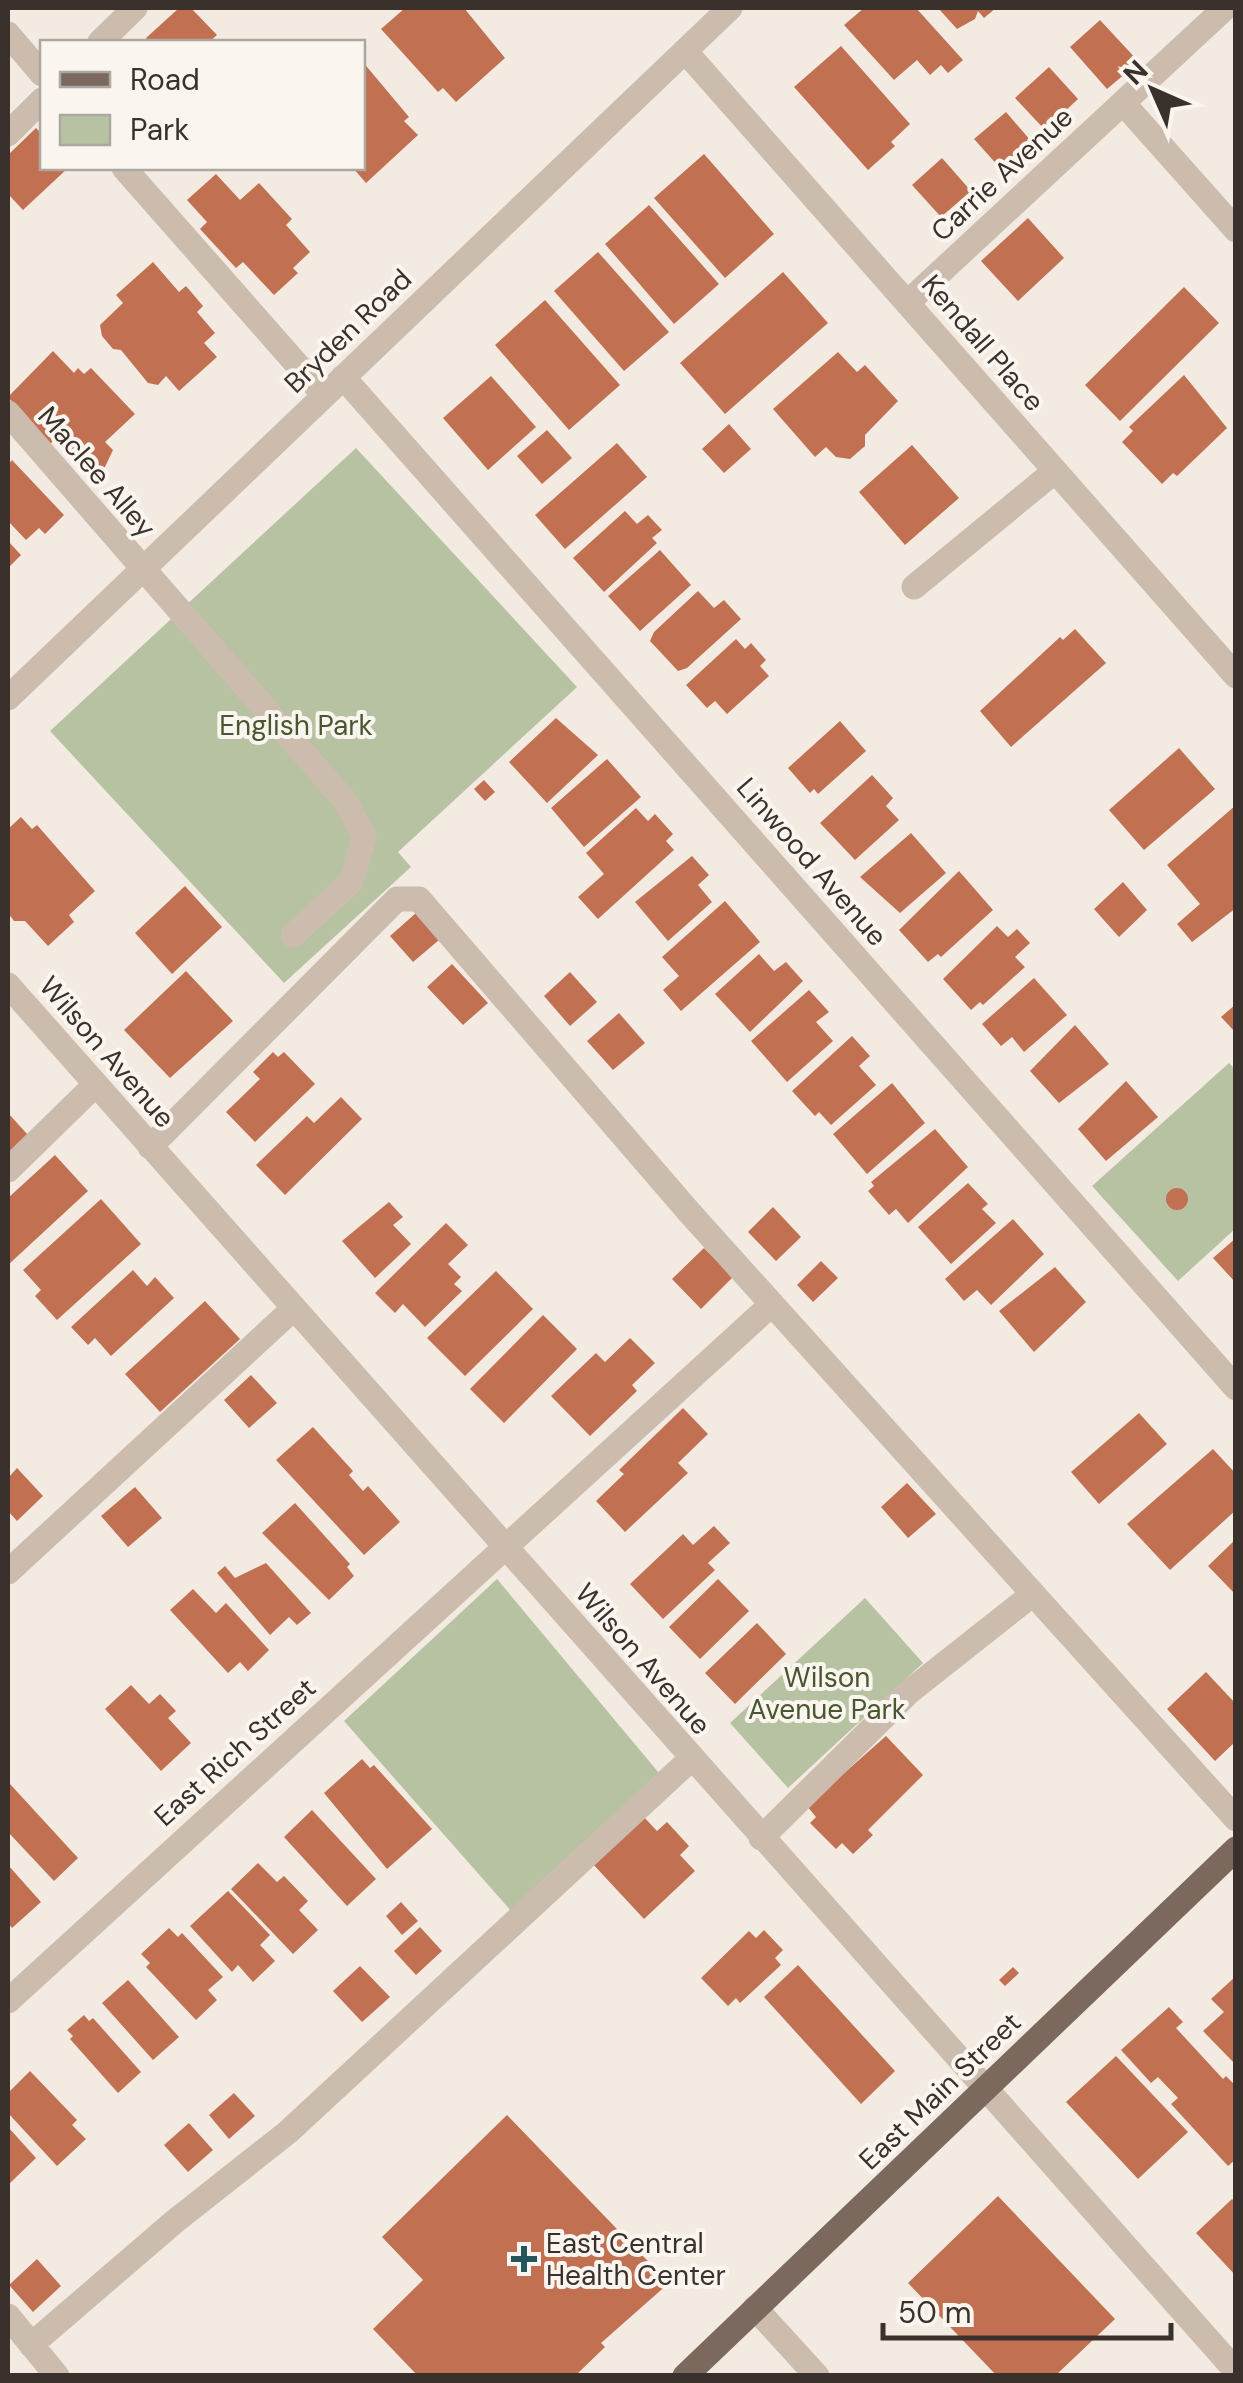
<svg xmlns="http://www.w3.org/2000/svg" width="1243" height="2383" font-family="'DM Sans',sans-serif">
  <style>
    .green { fill: #b6c2a2 }
    .building { fill: #c17152 }
    .lines { fill: none; stroke-linecap: round; stroke-linejoin: round }
    .minor { stroke: #cbbcae; stroke-width: 25 }
    .major { stroke: #7b695e; stroke-width: 25 }
    .poi-dot { fill: #23555a; stroke: #faf5ef; stroke-width: 4 }
    .labels { text-anchor: middle; dominant-baseline: central; stroke-width: 8; stroke-linejoin: round; paint-order: stroke }
    .street-label { font-size: 28px; fill: #3a312c; stroke: #faf5ef }
    .park-label { font-size: 28px; fill: #485730; stroke: #faf5ef }
    .poi-label { font-size: 28px; fill: #3a312c; stroke: #faf5ef; text-anchor: start }
  </style>
  <rect width="100%" height="100%" fill="#f3ebe2"/>
  <!-- green -->
  <path class="green" d="M356 448 577 687 398 852 411 867 284 983 50 731Z
    M1229 1063 1236 1070 1235 1229 1178 1281 1092 1186Z
    M497 1579 659 1773 512 1912 344 1721Z
    M865 1598 923 1663 788 1788 730 1723Z"/>
  <!-- building -->
  <path class="building" d="M179 8H191L217 35 209 42H150L146 38Z
    M405 8H464L505 58 456 102 443 88 438 92 381 29Z
    M864 8H916L963 60 948 73 941 65 930 75 917 60 894 80 844 25Z
    M938 8H996L984 18 978 11 975 19 957 29Z
    M1100 20 1139 62 1107 89 1070 47Z
    M841 46 910 124 891 142 895 146 868 170 794 87Z
    M362 61 409 117 404 121 418 135 366 183 353 168H362Z
    M1049 67 1078 99 1045 130 1015 98Z
    M1006 112 1031 141 1000 168 974 139Z
    M36 128 42 134V168H68L23 210 8 194V155Z
    M704 154 774 234 725 278 654 198Z
    M942 158 971 191 941 217 912 185Z
    M216 174 240 200 259 183 292 219 286 225 310 252 293 268 298 273 274 295 243 262 236 268 200 229 207 222 187 200Z
    M649 205 719 284 674 324 605 244Z
    M1028 218 1064 258 1018 301 981 261Z
    M598 252 669 332 624 371 554 291Z
    M153 262 179 292 186 286 203 306 197 312 215 333 204 343 217 357 179 391 166 376 158 385 148 383 121 350 113 349 102 336 100 325 123 303 116 295Z
    M783 272 828 323 725 414 680 363Z
    M1184 287 1219 323 1120 421 1085 385Z
    M545 300 620 385 569 430 495 345Z
    M53 351 74 373 78 368 84 374 91 368 135 414 105 442 113 450 104 469 92 470 59 436 50 444 8 397Z
    M838 352 857 372 865 365 898 401 865 435V446L850 459 836 457 826 447 815 457 773 409Z
    M1184 375 1227 428 1177 476 1173 473 1162 484 1122 442 1133 431 1129 427Z
    M491 376 536 427 488 470 443 418Z
    M729 424 751 449 724 473 702 449Z
    M547 430 572 458 542 484 517 456Z
    M617 443 647 477 565 549 535 515Z
    M912 445 959 498 905 545 859 492Z
    M12 460 64 515 45 534 39 528 26 540 8 521V465Z
    M625 511 637 524 648 515 662 530 652 538 657 543 604 592 573 558Z
    M8 541 21 555 8 568Z
    M660 550 691 585 640 631 608 596Z
    M698 591 714 608 724 600 741 619 687 668 678 671 650 641 654 632Z
    M1075 629 1106 663 1011 747 980 711 1060 637 1063 640Z
    M736 639 745 649 751 643 766 660 760 666 769 676 727 714 715 701 707 708 686 685Z
    M556 718 598 755 547 803 509 762Z
    M840 721 866 751 818 794 814 789 810 793 788 768Z
    M1179 748 1215 789 1144 850 1109 810Z
    M607 759 641 797 584 847 551 808Z
    M872 775 893 798 886 806 899 820 855 860 820 823Z
    M484 780 495 792 485 801 474 789Z
    M1236 805V908L1192 942 1177 924 1200 904 1167 865Z
    M636 808 648 821 655 814 673 834 666 841 674 850 598 919 578 897 604 874 586 853Z
    M21 817 32 829 37 825 95 891 69 915 74 922 48 946 25 921H14L8 913V829Z
    M911 833 946 873 900 913 860 877Z
    M692 856 709 875 698 885 712 902 668 941 635 902Z
    M959 871 993 910 941 957 938 954 928 962 899 930Z
    M1123 882 1147 910 1119 937 1094 909Z
    M185 886 222 927 172 974 135 933Z
    M725 901 760 942 681 1011 663 990 679 976 662 957Z
    M416 913 439 940 413 962 390 936Z
    M997 926 1008 937 1017 929 1030 943 1015 957 1025 967 983 1005 980 1002 971 1010 943 979Z
    M759 954 774 971 786 962 803 981 750 1032 715 994Z
    M452 964 488 1003 463 1025 427 987Z
    M186 971 233 1021 170 1078 124 1030Z
    M570 972 597 1002 570 1026 544 996Z
    M1034 978 1067 1015 1024 1052 1012 1037 1001 1046 982 1024Z
    M809 990 829 1012 816 1022 833 1041 787 1082 751 1041Z
    M1236 1004V1033L1221 1017Z
    M619 1013 645 1043 613 1070 587 1041Z
    M1075 1025 1109 1064 1059 1103 1030 1071Z
    M852 1036 870 1056 859 1066 876 1085 831 1125 819 1112 815 1116 792 1091Z
    M273 1052 278 1057 284 1052 315 1084 255 1142 226 1112 260 1079 253 1072Z
    M1126 1081 1158 1117 1106 1161 1078 1129Z
    M892 1083 925 1123 867 1174 833 1134Z
    M341 1097 362 1119 285 1195 256 1165 307 1116 314 1123Z
    M8 1113 28 1135 8 1154Z
    M935 1129 968 1167 908 1223 896 1209 889 1215 868 1191 874 1186 871 1182Z
    M55 1155 88 1191 8 1265V1198Z
    M968 1183 988 1204 982 1209 996 1223 951 1264 918 1227Z
    M1166 1199a11 11 0 1 1 22 0a11 11 0 1 1-22 0Z
    M101 1199 141 1244 57 1320 35 1296 41 1290 23 1270Z
    M389 1202 403 1217 393 1225 411 1244 375 1278 342 1241Z
    M773 1207 801 1237 776 1261 748 1232Z
    M1013 1219 1044 1254 991 1305 977 1290 964 1301 945 1279Z
    M446 1223 468 1245 448 1264 461 1277 454 1284 462 1291 425 1327 403 1304 395 1313 375 1293Z
    M1236 1238V1283L1213 1258Z
    M704 1248 733 1277 701 1309 672 1279Z
    M821 1261 838 1278 813 1302 797 1285Z
    M1055 1267 1086 1302 1034 1352 999 1311Z
    M133 1270 147 1286 155 1277 174 1298 111 1356 95 1338 88 1345 71 1327Z
    M496 1271 533 1309 465 1376 427 1338Z
    M205 1301 240 1339 160 1412 125 1374Z
    M543 1315 577 1349 504 1423 470 1389Z
    M630 1338 655 1363 632 1385 637 1391 590 1436 551 1396 596 1353 605 1362Z
    M251 1375 277 1403 249 1428 224 1400Z
    M683 1408 708 1434 678 1463 688 1473 625 1532 596 1501 624 1474 619 1470Z
    M1139 1413 1167 1444 1099 1504 1071 1472Z
    M313 1427 353 1471 349 1475 363 1491 368 1486 400 1522 364 1555 276 1460Z
    M1213 1449 1236 1474V1510L1170 1570 1127 1524Z
    M17 1468 43 1496 17 1521 8 1511V1478Z
    M907 1483 936 1514 908 1538 881 1507Z
    M135 1487 162 1518 128 1547 101 1516Z
    M295 1503 350 1564 347 1567 354 1576 329 1600 262 1533Z
    M714 1526 730 1543 708 1563 715 1570 663 1619 630 1584 683 1534 693 1545Z
    M1236 1539V1595L1208 1566Z
    M266 1563 311 1613 297 1625 289 1617 270 1635 217 1573 225 1566 235 1578Z
    M718 1579 749 1611 700 1659 669 1627Z
    M193 1589 216 1613 226 1603 269 1650 248 1671 240 1662 228 1673 170 1610Z
    M757 1623 786 1654 735 1704 705 1673Z
    M1206 1672 1236 1704V1741L1215 1761 1167 1709Z
    M131 1685 149 1704 160 1694 176 1711 168 1718 191 1743 161 1771 105 1709Z
    M886 1736 923 1775 868 1830 873 1835 853 1854 842 1843 836 1849 810 1823 816 1817 807 1806Z
    M362 1759 370 1768 374 1765 432 1829 387 1869 324 1793Z
    M10 1784 78 1858 54 1881 8 1832Z
    M312 1810 376 1879 347 1906 284 1837Z
    M642 1815 657 1831 667 1822 689 1846 680 1855 695 1871 644 1919 591 1862Z
    M258 1863 277 1882 284 1876 308 1901 299 1910 318 1930 293 1954 231 1889Z
    M8 1865 41 1902 12 1928 8 1923Z
    M228 1891 270 1935 260 1945 275 1961 253 1982 238 1965 232 1972 190 1926Z
    M401 1902 418 1921 402 1935 386 1916Z
    M420 1927 442 1951 416 1975 394 1951Z
    M169 1928 178 1937 182 1933 223 1977 208 1990 217 2000 196 2020 146 1967 150 1963 141 1954Z
    M764 1930 783 1950 775 1958 781 1965 740 2003 736 1998 728 2006 701 1978 749 1931 756 1938Z
    M798 1965 895 2071 861 2104 764 1997Z
    M360 1966 390 1997 362 2022 333 1991Z
    M1013 1967 1019 1973 1005 1986 999 1980Z
    M1236 1976V2065L1203 2031 1224 2012 1211 1999Z
    M128 1980 179 2037 153 2060 102 2003Z
    M1169 2007 1183 2022 1176 2028 1223 2079 1226 2076 1236 2086V2159L1228 2166 1171 2104 1178 2098 1158 2077 1151 2083 1121 2050Z
    M84 2015 89 2021 93 2018 141 2072 118 2093 70 2039 73 2036 67 2030Z
    M1116 2056 1188 2132 1138 2179 1066 2102Z
    M30 2071 77 2120 72 2125 86 2139 57 2166 8 2113V2093Z
    M234 2093 255 2116 229 2139 209 2115Z
    M507 2115 669 2283 601 2343 605 2347 576 2375 418 2376 373 2329 423 2280 382 2237Z
    M189 2123 213 2150 188 2172 164 2145Z
    M8 2127 36 2158 8 2185Z
    M998 2196 1115 2319 1055 2376H997L908 2283Z
    M1232 2199 1236 2203V2276L1196 2233Z
    M37 2259 61 2286 33 2312 9 2285Z"/>
  <g class="lines">
    <!-- minor -->
    <path class="minor" d="M8 34 42 74
      M100 42 135 8
      M685 51 1236 676
      M1123 103 1236 230
      M8 134 42 100
      M124 168 324 395
      M907 303 1225 8
      M343 377 1236 1388
      M8 413 346 802 364 837 351 882 293 935
      M914 587 1055 471
      M8 698 730 8
      M8 985 1236 2371
      M150 1147 397 899H419L689 1212 1236 1819
      M8 1170 95 1085
      M8 1572 293 1309
      M761 1838 909 1692 1033 1594
      M8 2001 772 1304
      M755 2308 817 2376
      M8 2316 57 2376
      M31 2345 174 2222 288 2132 691 1759"/>
    <!-- major -->
    <path class="major" d="M685 2376 1236 1849"/>
  </g>
  <!-- markers -->
  <path class="poi-dot" d="M519 2244h10v10h10v10h-10v10h-10v-10h-10v-10h10z"/>
  <g class="labels">
    <!-- street labels -->
    <g class="street-label">
      <text transform="translate(1002 174) rotate(-43)">Carrie Avenue</text>
      <text transform="translate(348 331) rotate(-44)">Bryden Road</text>
      <text transform="translate(983 343) rotate(49)">Kendall Place</text>
      <text transform="translate(97 472) rotate(49)">Maclee Alley</text>
      <text transform="translate(812 862) rotate(49)">Linwood Avenue</text>
      <text transform="translate(107 1052) rotate(49)">Wilson Avenue</text>
      <text transform="translate(643 1659) rotate(49)">Wilson Avenue</text>
      <text transform="translate(235 1752) rotate(-42)">East Rich Street</text>
      <text transform="translate(940 2091) rotate(-44)">East Main Street</text>
    </g>
    <!-- park labels -->
    <g class="park-label">
      <text x="296" y="725">English Park</text>
      <text x="827" y="1677">Wilson<tspan x="827" dy="32">Avenue Park</tspan></text>
    </g>
    <!-- poi labels -->
    <g class="poi-label">
      <text x="546" y="2243">East Central<tspan x="546" dy="32">Health Center</tspan></text>
    </g>
  </g>
  <!-- border -->
  <rect width="1243" height="2383" fill="none" stroke="#3a312c" stroke-width="20"/>
  <!-- legend -->
  <rect x="40" y="40" width="325" height="130" fill="#faf5ef" stroke="#ada7a1" stroke-width="2.5"/>
  <rect x="60" y="72" width="50" height="15" fill="#7b695e" stroke="#ada7a1" stroke-width="2.5"/>
  <text x="130" y="90" font-size="30" fill="#3a312c">Road</text>
  <rect x="60" y="115" width="50" height="30" fill="#b6c2a2" stroke="#ada7a1" stroke-width="2.5"/>
  <text x="130" y="140" font-size="30" fill="#3a312c">Park</text>
  <!-- north arrow -->
  <g transform="translate(1153 90) rotate(315)" stroke="#faf5ef" stroke-width="8" paint-order="stroke">
  <path d="M0-8L18 38L0 25L-18 38Z" fill="#3a312c"/>
  <text y="-15" font-size="28" font-weight="bold" text-anchor="middle" fill="#3a312c">N</text>
  </g>
  <!-- scale -->
  <path d="M883 2323v15h288v-15" fill="none" stroke="#3a312c" stroke-width="5"/>
  <text x="898" y="2323" font-size="30" fill="#3a312c" stroke="#faf5ef" stroke-width="8" paint-order="stroke">50 m</text>
</svg>
